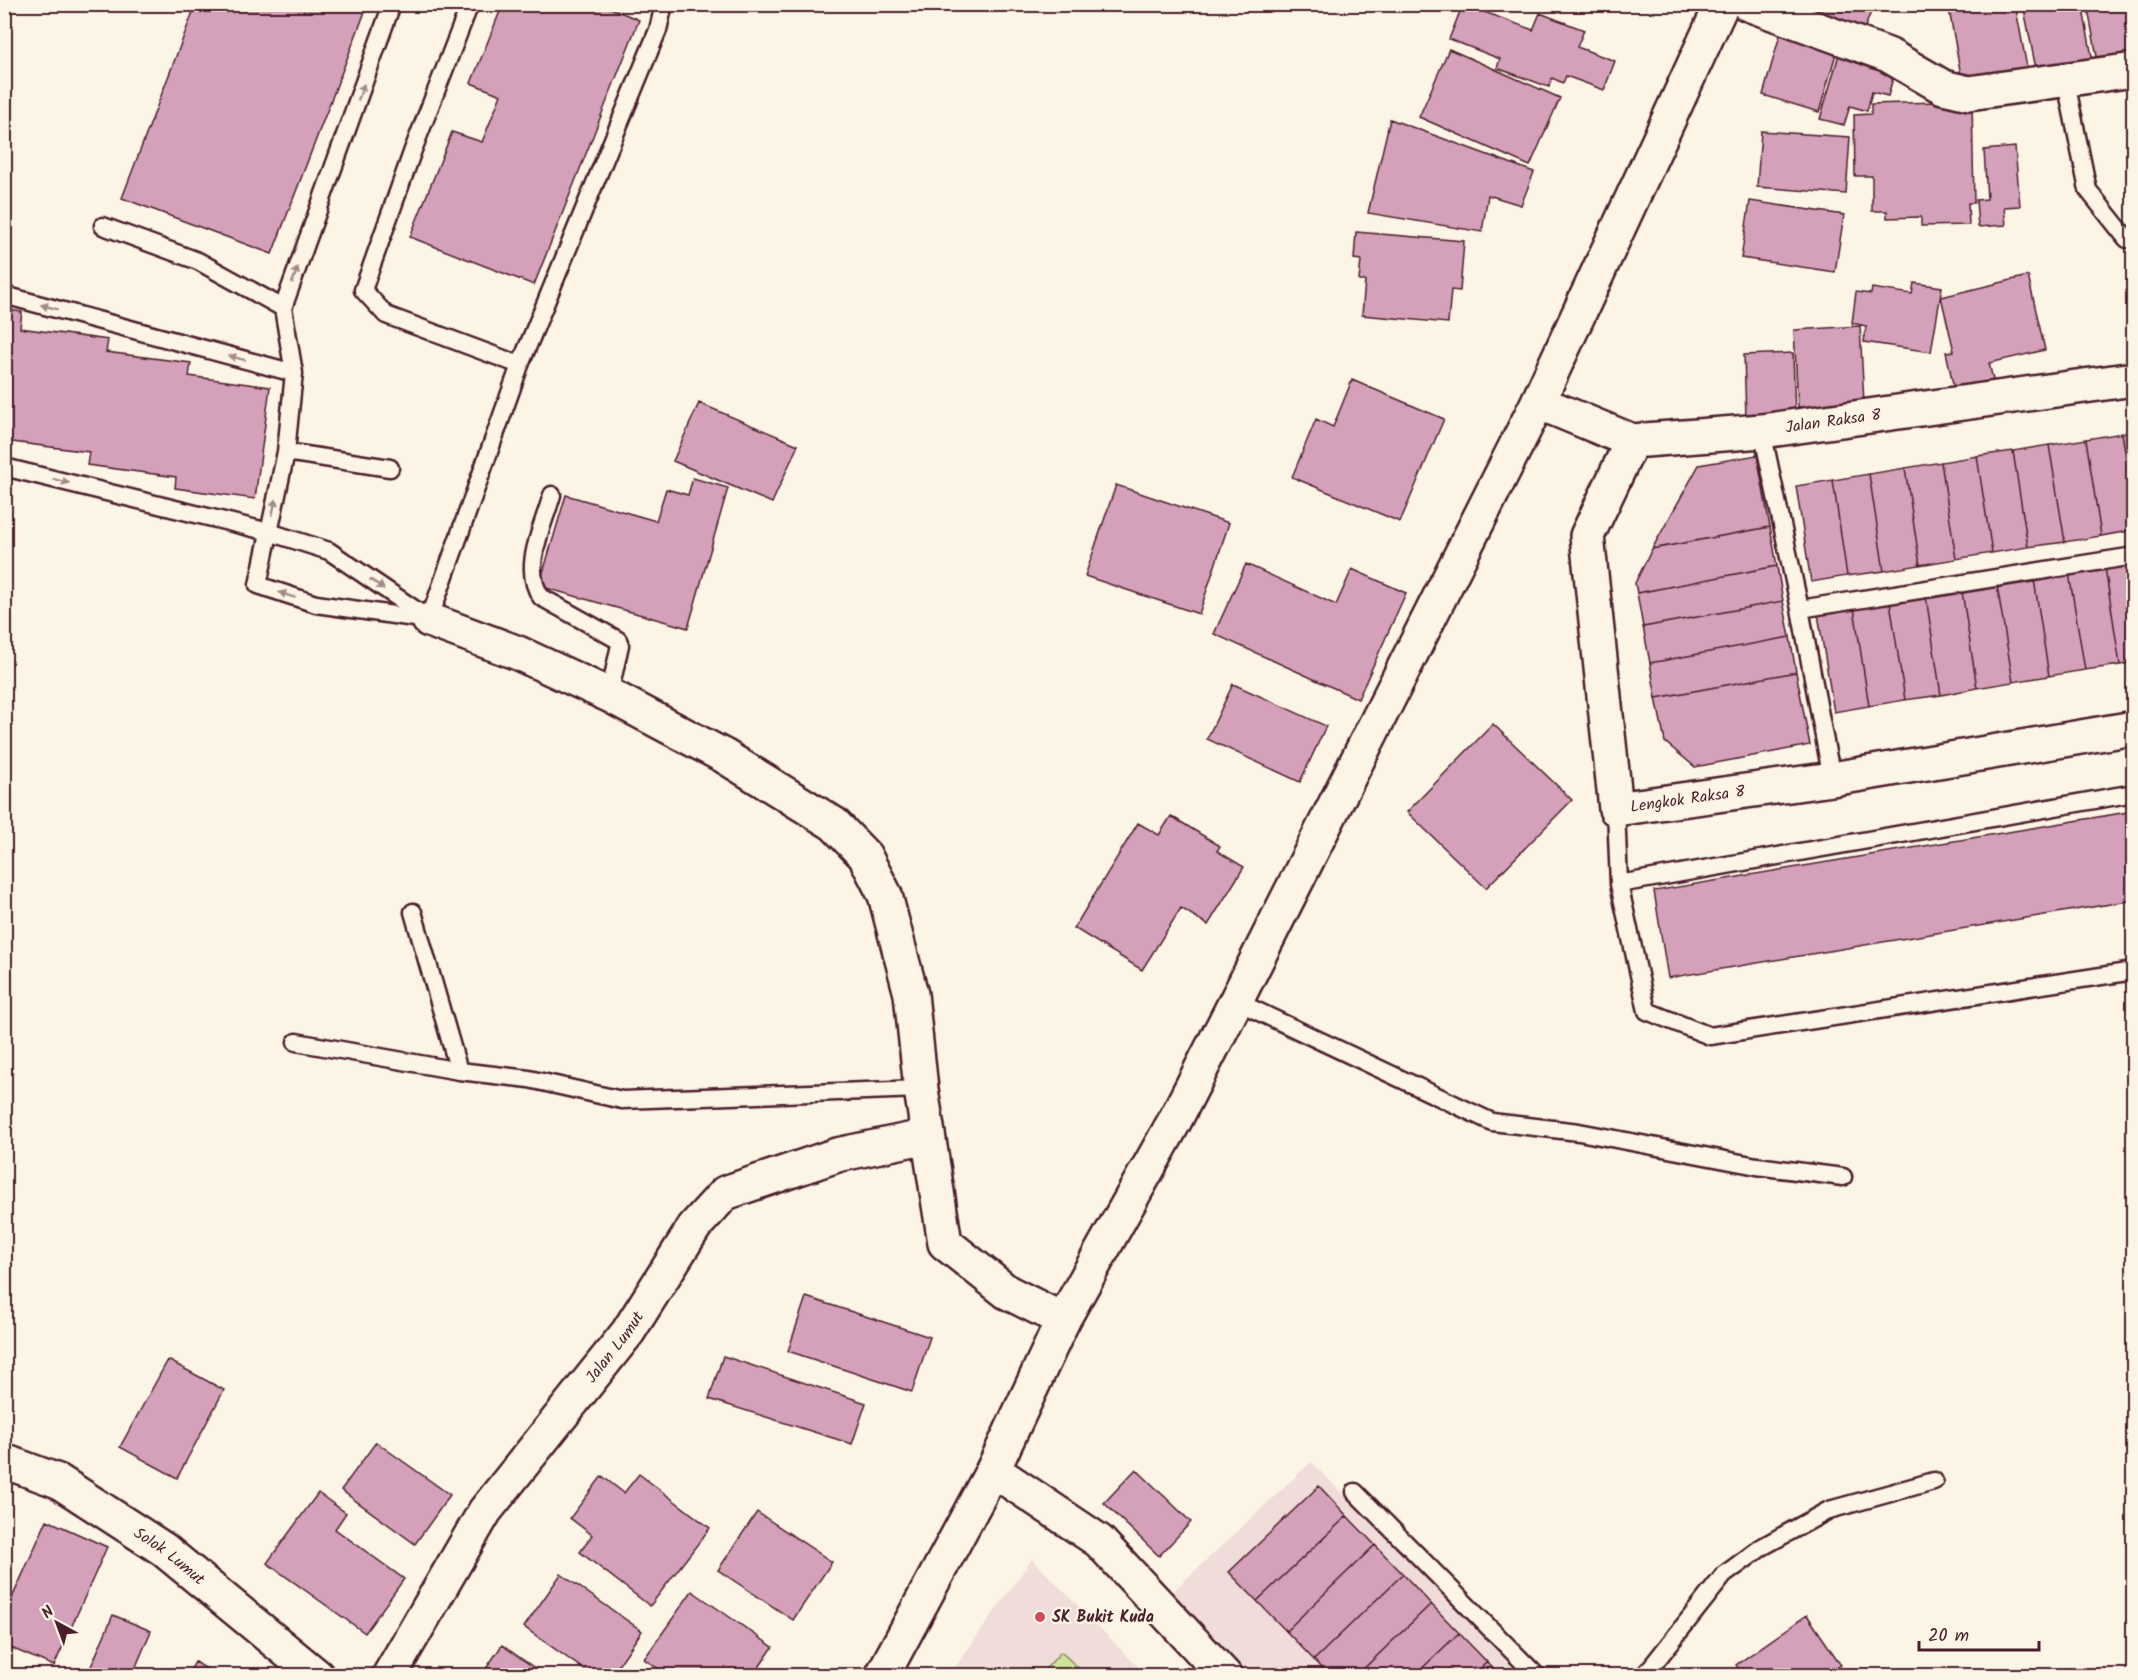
<svg xmlns="http://www.w3.org/2000/svg" width="2138" height="1680" font-family="Kalam,sans-serif">
  <style>
    .built { fill: #f0dcd8 }
    .green { fill: #cde59a; stroke: #8c8262; stroke-width: 1.5 }
    .building { fill: #d4a0ba; stroke: #4a1f2b; stroke-width: 1.5 }
    .lines { fill: none; stroke-linecap: round; stroke-linejoin: round }
    .lane-casing { stroke: #4a1f2b; stroke-width: 21 }
    .street-casing { stroke: #4a1f2b; stroke-width: 38 }
    .secondary-casing { stroke: #4a1f2b; stroke-width: 38 }
    .lane { stroke: #fcf5e5; stroke-width: 16 }
    .street { stroke: #fcf5e5; stroke-width: 33 }
    .secondary { stroke: #fcf5e5; stroke-width: 33 }
    .oneway { fill: #a38a88 }
    .poi-dot { fill: #d1495b; stroke: #fcf5e5; stroke-width: 2 }
    .labels { text-anchor: middle; dominant-baseline: central; stroke-width: 4.5; stroke-linejoin: round; paint-order: stroke }
    .street-label { font-size: 16px; fill: #4a1f2b; stroke: #fcf5e5 }
    .poi-label { font-size: 16px; font-weight: bold; fill: #4a1f2b; stroke: #fcf5e5; text-anchor: start }
  </style>
  <rect width="100%" height="100%" fill="#fcf5e5"/>
  <filter id="ink" filterUnits="userSpaceOnUse"><feTurbulence type="fractalNoise" baseFrequency=".0167" numOctaves="2"/><feDisplacementMap in="SourceGraphic" scale="12" xChannelSelector="R" yChannelSelector="G"/><feConvolveMatrix kernelMatrix="1 2 1 2 8 2 1 2 1" color-interpolation-filters="sRGB"/></filter>
  <g filter="url(#ink)">
    <!-- built -->
    <path class="built" d="M1311 1462 1524 1675H1244L1167 1597Z
      M1032 1559 1146 1675 949 1676Z"/>
    <!-- green -->
    <path class="green" d="M1061 1652 1086 1675H1040Z"/>
    <!-- building -->
    <path class="building" d="M196 4H368L272 254 122 198Z
      M503 4H601L639 20 534 285 410 237 452 132 482 142 501 95 471 83Z
      M1463 4 1533 30 1540 13 1584 30 1577 47 1615 61 1604 90 1566 76 1563 83 1552 78 1549 87 1497 68 1500 59 1449 39Z
      M1815 4H1874L1862 35 1811 16Z
      M1948 4H2015L2028 73 1963 86Z
      M2023 4H2082L2093 62 2037 74Z
      M2087 4H2134V54L2098 62Z
      M1783 24 1840 40 1819 112 1763 95Z
      M1449 49 1560 98 1530 166 1419 117Z
      M1840 51 1896 67 1888 96 1872 92 1867 111 1850 106 1844 125 1820 119Z
      M1972 101 1974 203H1968L1969 225 1921 226V217L1887 218V211H1872V176H1855L1854 115 1871 114V104Z
      M1390 119 1534 172 1521 205 1488 195 1482 232 1368 213Z
      M1761 131 1850 137 1846 194 1757 187Z
      M2015 147 2020 206 2004 207 2006 225 1978 227 1976 200 1987 199 1984 150Z
      M1750 201 1844 215 1835 272 1741 258Z
      M1356 232 1464 241 1460 291 1451 290 1448 323 1362 315 1365 281H1359L1361 260 1354 259Z
      M2028 276 2045 350 1989 363 1994 384 1955 393 1946 352 1954 351 1941 297Z
      M1914 283 1942 287 1931 352 1864 342 1866 326 1852 323 1856 292 1871 294 1872 288 1912 294Z
      M4 309 22 312 20 328 108 340 106 352 191 363 189 376 270 387 255 499 175 488 176 477 87 465 89 452 5 441Z
      M1860 326 1864 403 1798 407 1794 330Z
      M1793 353 1795 415 1746 418 1744 355Z
      M1352 380 1444 419 1400 522 1292 477 1316 419 1333 427Z
      M699 403 798 445 772 503 673 461Z
      M2134 431V508L2122 433Z
      M2122 433 2134 508V530L2101 536 2086 439Z
      M2086 439 2101 536 2065 542 2049 445Z
      M2049 445 2065 542 2028 547 2013 451Z
      M2013 451 2028 547 1992 553 1977 456Z
      M1757 455 1770 527 1652 549 1699 465Z
      M1977 456 1992 553 1956 559 1941 462Z
      M1941 462 1956 559 1920 565 1905 468Z
      M1905 468 1920 565 1884 571 1869 474Z
      M1869 474 1884 571 1847 576 1833 480Z
      M693 478 728 488 688 628 539 586 566 495 656 521 666 489 688 495Z
      M1833 480 1847 576 1811 582 1796 486Z
      M1116 485 1229 523 1199 614 1085 576Z
      M1770 527 1777 566 1637 593 1635 583 1652 549Z
      M2134 562V663L2120 665 2105 567Z
      M1246 564 1336 605 1352 569 1406 593 1358 699 1214 634Z
      M1777 566 1783 601 1643 627 1637 593Z
      M2105 567 2120 665 2085 670 2069 573Z
      M2069 573 2085 670 2049 676 2034 579Z
      M2034 579 2049 676 2013 682 1997 585Z
      M1997 585 2013 682 1977 688 1962 591Z
      M1962 591 1977 688 1941 695 1926 597Z
      M1926 597 1941 695 1905 700 1890 602Z
      M1783 601 1790 637 1650 663 1643 627Z
      M1890 602 1905 700 1869 706 1854 608Z
      M1854 608 1869 706 1834 712 1818 614Z
      M1790 637 1796 672 1656 698 1650 663Z
      M1796 672 1810 745 1695 767 1665 742 1656 698Z
      M1233 684 1326 726 1300 782 1207 739Z
      M1493 724 1572 800 1486 888 1407 812Z
      M2134 811V900L1668 978 1654 891Z
      M1171 816 1220 846 1217 851 1244 867 1208 925 1181 908 1142 970 1074 928 1138 823 1159 835Z
      M806 1297 930 1337 912 1392 788 1351Z
      M723 1356 866 1403 852 1444 709 1399Z
      M168 1360 224 1390 177 1478 120 1447Z
      M376 1442 450 1495 415 1544 341 1490Z
      M1136 1469 1191 1522 1159 1556 1104 1503Z
      M639 1474 710 1528 650 1606 580 1552 592 1535 570 1518 602 1476 624 1493Z
      M1319 1486 1347 1516 1257 1601 1229 1572Z
      M318 1493 346 1513 335 1529 404 1579 365 1633 267 1563Z
      M757 1512 832 1562 793 1620 718 1570Z
      M1347 1516 1375 1545 1286 1631 1257 1601Z
      M47 1520 107 1547 54 1666 4 1645V1616Z
      M1375 1545 1403 1574 1314 1660 1286 1631Z
      M561 1574 642 1631 611 1676H593L524 1627Z
      M1403 1574 1431 1604 1356 1676H1328L1314 1660Z
      M692 1591 773 1647 753 1676H669L644 1659Z
      M1431 1604 1459 1633 1414 1676H1356Z
      M113 1615 151 1631 132 1676H87Z
      M1807 1615 1841 1665 1825 1676H1744L1736 1665Z
      M1459 1633 1487 1662 1473 1676H1414Z
      M502 1645 546 1676H481Z
      M195 1662 219 1676H187Z
      M1487 1662 1500 1676H1473Z"/>
    <g class="lines">
      <!-- lane casing -->
      <g class="lane-casing">
        <path id="lane" d="M392 4 283 308 294 373 286 452 258 585 316 604 429 620
          M470 4 413 150 363 290 386 315 520 365
          M2066 82 2088 190 2127 239
          M103 226 198 261 283 308
          M4 295 294 373
          M1762 431 1800 609 1832 779
          M286 452 390 468
          M4 467 269 532 329 551 426 617
          M552 495C543 527 521 568 541 597L618 640 620 645 609 695
          M1800 609 2134 556
          M429 620 520 365 658 30 664 4
          M1616 809 1619 884 1647 1011 1710 1036 2134 971
          M1619 884 2134 793
          M413 912 459 1071
          M1236 1001 1492 1122 1579 1132 1757 1166 1843 1177
          M296 1042 459 1071 529 1079 622 1100 921 1089
          M1355 1492 1537 1676
          M1644 1676 1724 1575 1762 1547 1829 1510 1934 1481"/>
      </g>
      <!-- street casing -->
      <g class="street-casing">
        <g id="street">
          <path d="M1748 4 1888 55 1943 87 1969 93 2134 70"/>
          <path id="s1" d="M1538 402 1632 441 1762 431 2134 379"/>
          <path id="s2" d="M1632 441 1587 536 1616 809 1832 779 2134 728"/>
          <path d="M429 620 518 653 609 695 724 756 834 824 865 856 885 895 911 994 921 1089 945 1243 1007 1292 1063 1320"/>
          <path id="s3" d="M4 1461 58 1481 163 1549 317 1676"/>
          <path d="M993 1470 1099 1541 1225 1676"/>
          <path id="s4" d="M389 1676 485 1511 628 1332 695 1226 725 1193 837 1155 928 1136"/>
        </g>
      </g>
      <!-- secondary casing -->
      <g class="secondary-casing">
        <path id="secondary" d="M882 1676 993 1470 1063 1320 1174 1122 1236 1001 1538 402 1722 4"/>
      </g>
      <!-- lane -->
      <use href="#lane" class="lane"/>
      <!-- street -->
      <use href="#street" class="street"/>
      <!-- secondary -->
      <use href="#secondary" class="secondary"/>
    </g>
    <!-- one-way arrows -->
    <defs><path id="oneway-solid" d="M-6-.8H1V-3.2L6.5 0L1 3.2V.8H-6Z" transform="scale(1.5)"/></defs>
    <g class="oneway">
      <use href="#oneway-solid" transform="translate(361 92) rotate(-70)"/>
      <use href="#oneway-solid" transform="translate(295 275) rotate(-70)"/>
      <use href="#oneway-solid" transform="translate(49 307) rotate(-165)"/>
      <use href="#oneway-solid" transform="translate(237 358) rotate(-165)"/>
      <use href="#oneway-solid" transform="translate(61 481) rotate(14)"/>
      <use href="#oneway-solid" transform="translate(274 507) rotate(-78)"/>
      <use href="#oneway-solid" transform="translate(377 584) rotate(34)"/>
      <use href="#oneway-solid" transform="translate(287 595) rotate(-161)"/>
    </g>
  </g>
  <!-- markers -->
  <circle class="poi-dot" cx="1040" cy="1617" r="6"/>
  <g class="labels">
    <!-- street labels -->
    <g class="street-label">
      <text stroke="none"><textPath href="#s1" startOffset="304">Jalan Raksa 8</textPath></text>
      <text stroke="none"><textPath href="#s2" startOffset="452">Lengkok Raksa 8</textPath></text>
      <text stroke="none"><textPath href="#s4" startOffset="400">Jalan Lumut</textPath></text>
      <text stroke="none"><textPath href="#s3" startOffset="192">Solok Lumut</textPath></text>
    </g>
    <!-- poi labels -->
    <g class="poi-label">
      <text x="1052" y="1617">SK Bukit Kuda</text>
    </g>
  </g>
  <!-- margin -->
  <rect width="2138" height="1680" fill="none" stroke="#fcf5e5" stroke-width="24"/>
  <rect x="12" y="12" width="2114" height="1656" fill="none" stroke="#4a1f2b" stroke-width="2" filter="url(#ink)"/>
  <!-- north arrow -->
  <g transform="translate(57 1623) rotate(319)" stroke="#fcf5e5" stroke-width="4.5" paint-order="stroke">
  <path d="M0-4.5L10 22L0 15L-10 22Z" fill="#4a1f2b"/>
  <text y="-9" font-size="16" font-weight="bold" text-anchor="middle" fill="#4a1f2b">N</text>
  </g>
  <!-- scale -->
  <path d="M1919 1641v9h120v-9" fill="none" stroke="#4a1f2b" stroke-width="3"/>
  <text x="1928" y="1641" font-size="18" fill="#4a1f2b" stroke="#fcf5e5" stroke-width="4.5" paint-order="stroke">20 m</text>
</svg>
